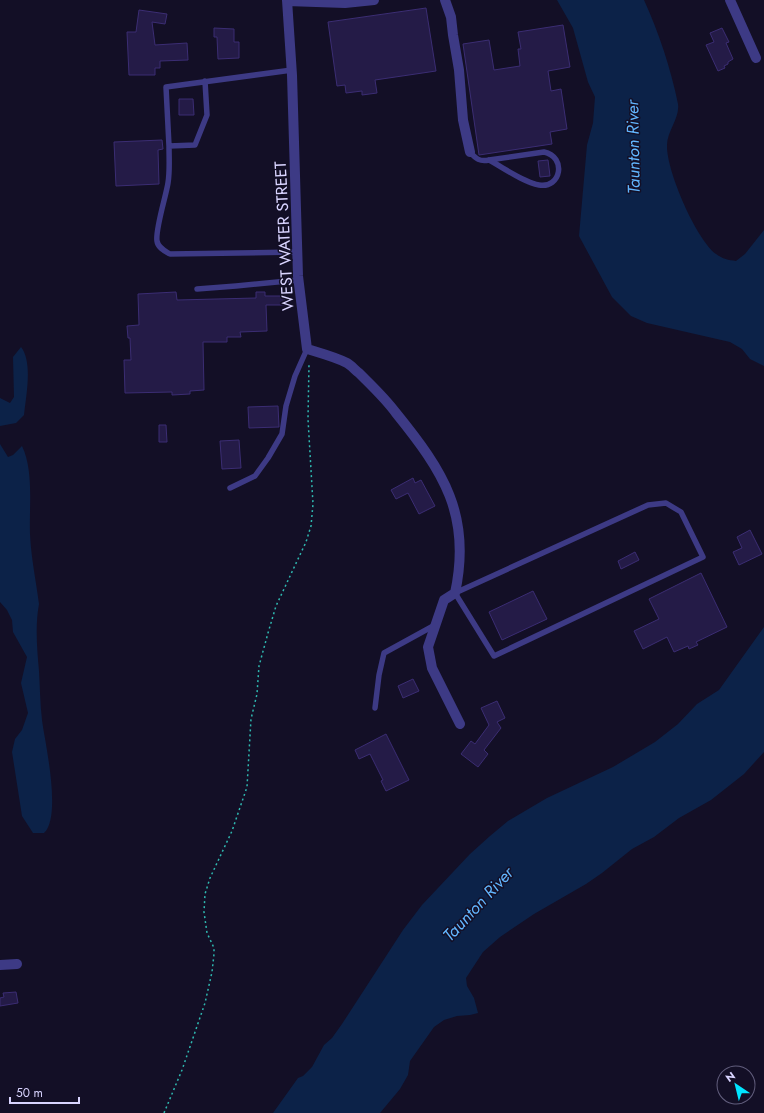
<svg xmlns="http://www.w3.org/2000/svg" width="764" height="1113" font-family="Jost,sans-serif">
  <style>
    .water { fill: #0c2248 }
    .building { fill: #241b47; stroke: #3b2d73 }
    .lines { fill: none; stroke-linecap: round; stroke-linejoin: round }
    .path { stroke: #2fb8b0; stroke-width: 1.5; stroke-dasharray: 2 3; stroke-linecap: butt }
    .lane { stroke: #3d3a85; stroke-width: 5.5 }
    .street { stroke: #3d3a85; stroke-width: 10 }
    .labels { text-anchor: middle; dominant-baseline: central; stroke-width: 3; stroke-linejoin: round; paint-order: stroke }
    .street-label { font-size: 16px; fill: #d9d4ff; stroke: #130f26 }
    .water-label { font-size: 17px; font-style: italic; fill: #62b6ff; stroke: #130f26 }
  </style>
  <rect width="100%" height="100%" fill="#130f26"/>
  <!-- water -->
  <path class="water" d="M557 0H644C659 33 671 69 678 104 680 118 667 131 667 145 666 170 696 239 716 254 723 259 728 260 736 261L745 254 764 230V366L750 359 742 349 730 342 647 323 631 316 612 297 579 236 587 145 593 123 595 97 588 82 573 28Z
    M21 347C33 362 26 396 24 415L16 423 0 426V398L10 403 14 397 13 357Z
    M0 444 8 457 13 455 22 446C34 471 29 506 30 534 31 557 36 581 39 604 35 625 37 649 39 671 40 687 40 704 42 720 45 743 62 816 44 833H33L22 816 12 752 15 739 22 730 28 713 21 683 27 657 13 632 12 620 7 610 0 602Z
    M764 627V752L744 774 711 800 679 818 654 837 632 849 602 873 586 884 534 914 500 937 483 952 466 978 467 986 474 998 478 1013 470 1015 457 1016 444 1020 434 1027 410 1061 408 1075 400 1089 380 1113H273L298 1078 303 1076 312 1067 324 1045 332 1038 342 1024 403 930 422 905 470 854 490 836 508 821 547 798 613 767 655 742 678 724 697 704 719 690Z"/>
  <!-- building -->
  <path class="building" d="M426 8 436 71 375 80 377 93 362 95V91L346 93 345 85 337 86 328 22Z
    M139 10 167 14 165 24 152 22 155 45 187 43 188 60 160 61V68H155V75H129L127 32H136Z
    M563 25 570 67 548 71 551 91 561 89 567 129 550 132 552 144 479 155 463 44 489 40 494 70 520 66 518 49H521L518 32Z
    M214 28 234 29V42H239V58L218 59 217 37H214Z
    M722 28 729 42 726 43 733 59 728 62V64L724 66 725 68 718 71 706 45 714 42 710 33Z
    M179 99H193L194 115H179Z
    M162 140 163 149 158 150 159 184 116 186 114 142Z
    M548 160 550 176 540 177 538 161Z
    M176 292 177 300 256 298V292H265V296H285V305H266L267 331 240 332 241 337H227V342H203L204 390 190 391V394L172 395V392L125 393 124 360H131L130 338H128L127 326 139 325 138 294Z
    M278 406 279 427 249 428 248 407Z
    M159 425H166L167 442H159Z
    M239 440 241 468 222 469 220 441Z
    M413 478 415 483 421 480 435 506 419 514 408 493 396 499 391 490Z
    M750 530 762 554 739 565 733 552 742 548 737 537Z
    M635 552 639 560 621 569 618 561Z
    M701 573 727 627 696 642 698 645 689 649 688 646 674 652 667 637 643 649 634 631 659 619 649 599Z
    M533 591 547 619 502 640 489 612Z
    M413 679 419 691 403 698 398 686Z
    M497 701 505 718 497 722 501 728 484 750 488 754 478 767 461 754 471 741 475 744 489 725 481 708Z
    M386 734 409 780 386 791 381 781 383 780 370 754 359 759 355 750Z
    M16 992 18 1003 0 1006V998L4 997 3 993Z"/>
  <g class="lines">
    <!-- path -->
    <path class="path" d="M164 1113 182 1070 205 1003 212 972 214 954V948L207 933 204 912 205 894 210 878 232 831 247 787 251 719 257 694 259 666 268 633 276 606 306 542 311 526 313 504 308 419 309 364"/>
    <!-- lane -->
    <path class="lane" d="M205 81 207 115 195 145 169 146 166 87 292 70
      M169 146C169 159 170 171 168 183 166 196 155 230 157 241 158 248 165 251 170 254L297 252
      M470 152C476 159 480 162 489 160L544 152C567 157 561 189 539 185 523 182 504 168 489 160
      M197 289 236 286 298 280
      M230 488 255 476 268 458 282 434 286 406 295 376 307 349
      M666 503 681 512 703 557 494 656 455 593 648 505Z
      M375 708 379 675 384 653 435 625"/>
    <!-- street -->
    <path class="street" d="M287 0 292 75 298 276 307 349C320 353 335 357 347 363 351 365 355 370 359 373 372 386 385 398 396 413 443 471 472 515 455 593L444 600 428 647 432 668 460 724
      M445 0 451 17 453 35 459 70 463 120 470 152
      M730 0 756 58
      M287 1 345 3 374 0
      M0 965 17 964"/>
  </g>
  <g class="labels">
    <!-- street labels -->
    <g class="street-label">
      <text transform="translate(284 236) rotate(-93)">WEST WATER STREET</text>
    </g>
    <!-- water labels -->
    <g class="water-label">
      <text transform="translate(633 147) rotate(-91)">Taunton River</text>
      <text transform="translate(478 904) rotate(-47)">Taunton River</text>
    </g>
  </g>
  <!-- north arrow -->
  <g transform="translate(736 1085) rotate(325)"><circle r="19" fill="#130f26" stroke="#625e7d"/>
  <path d="M0-3L7 15L0 10L-7 15Z" fill="#00e5ff"/>
  <text y="-6" font-size="11" font-weight="bold" text-anchor="middle" fill="#d9d4ff">N</text>
  </g>
  <!-- scale -->
  <path d="M10 1097v6h69v-6" fill="none" stroke="#d9d4ff" stroke-width="2"/>
  <text x="16" y="1097" font-size="12" fill="#d9d4ff" stroke="#130f26" stroke-width="3" paint-order="stroke">50 m</text>
</svg>
